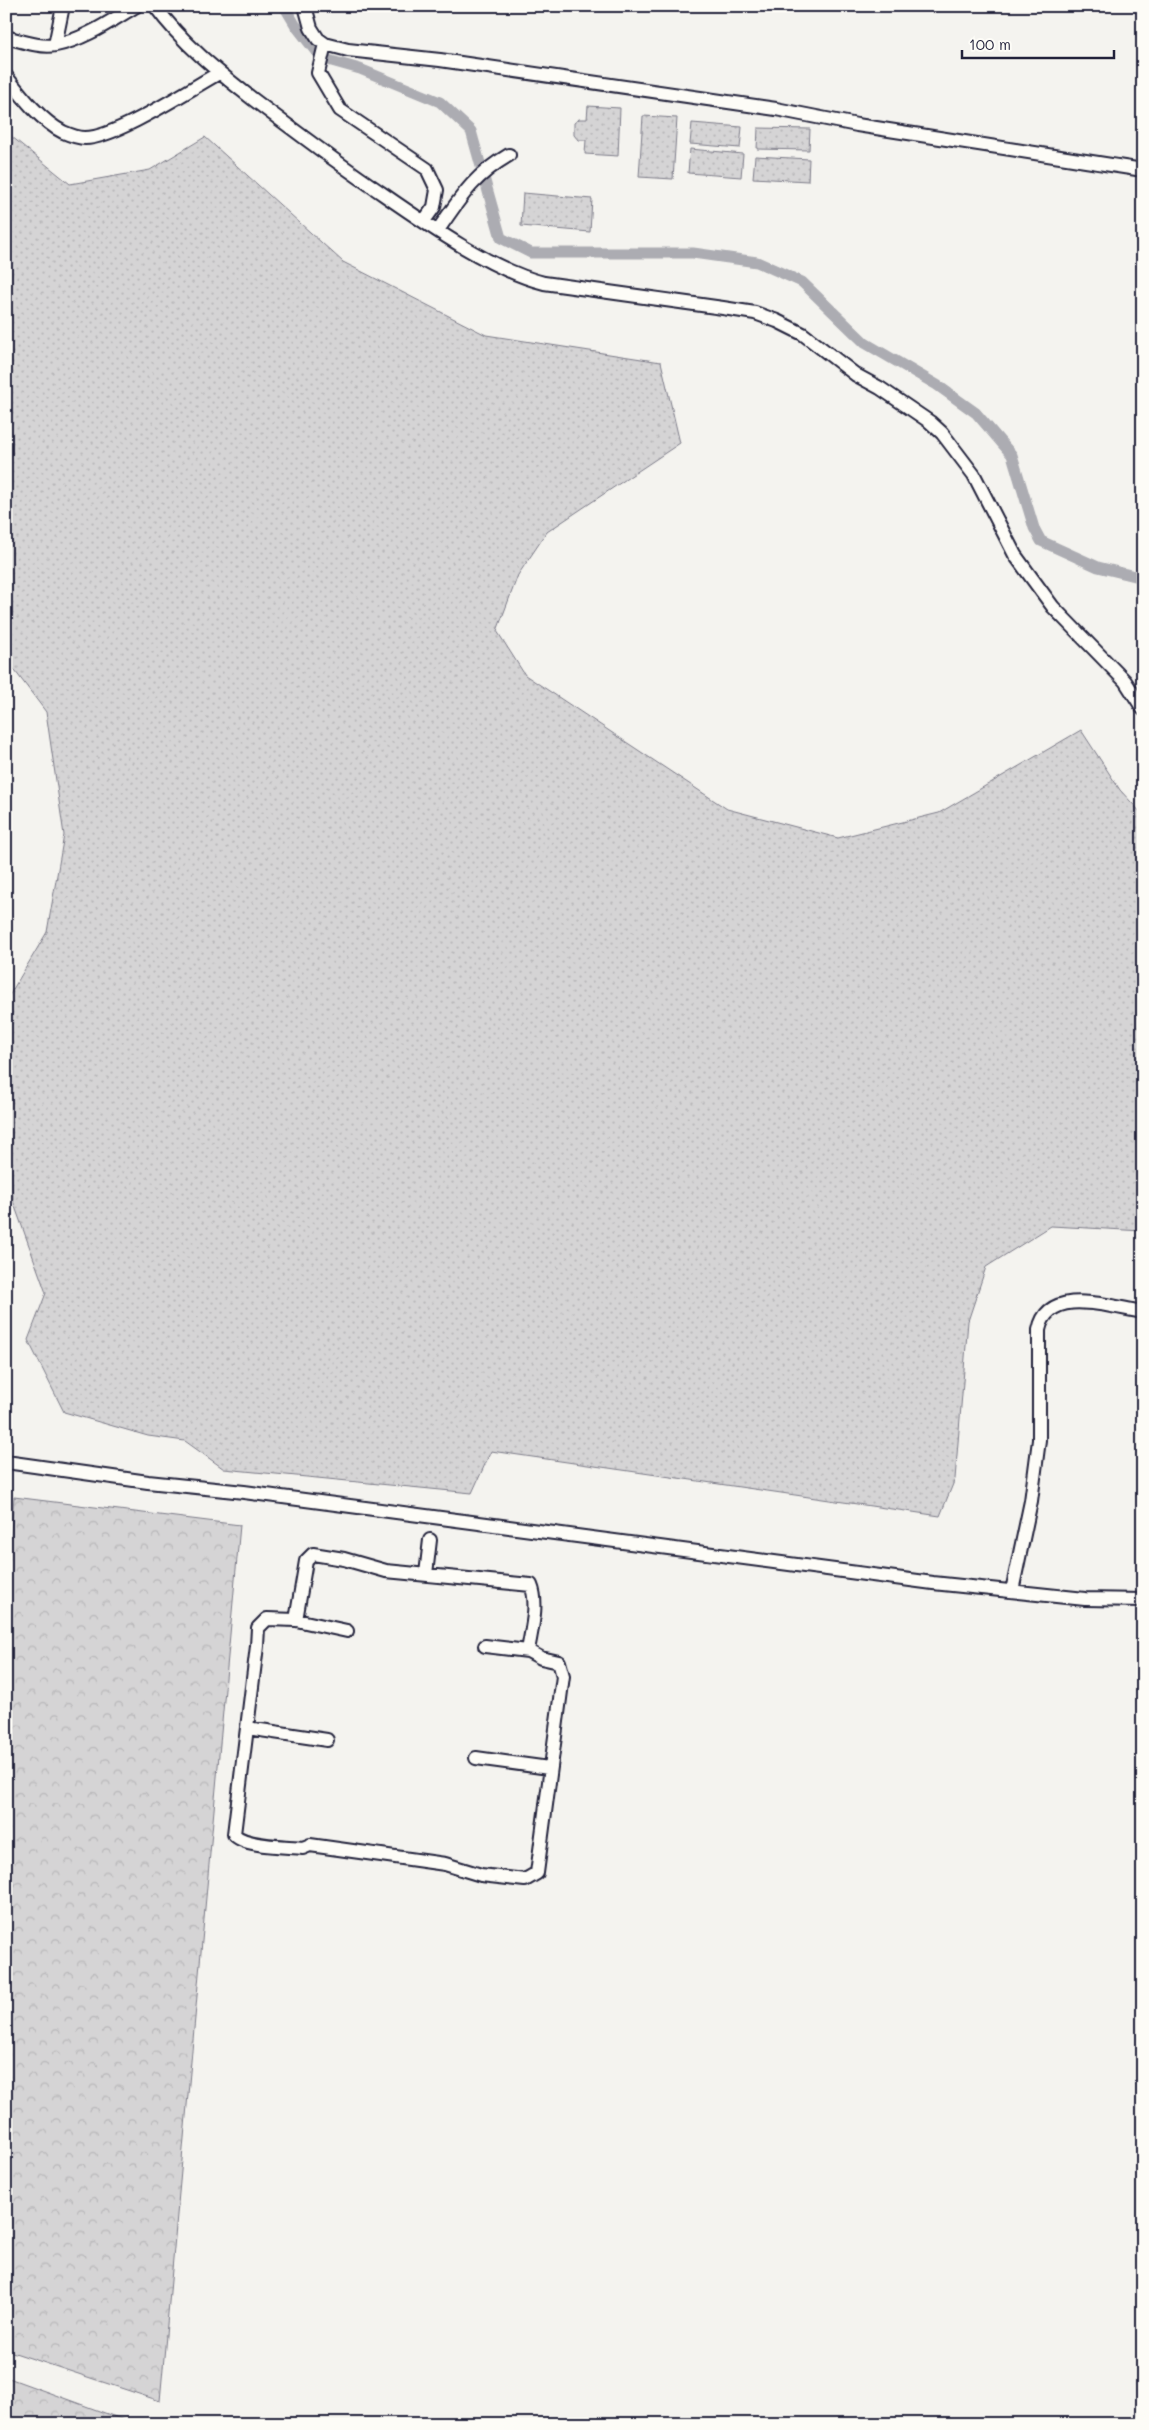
<svg xmlns="http://www.w3.org/2000/svg" width="1149" height="2430" font-family="Mali,sans-serif">
  <style>
    .green { fill: url(#green-dots); stroke: #7c7b88 }
    .forest { fill: url(#forest-crowns); stroke: #7c7b88 }
    .lines { fill: none; stroke-linecap: round; stroke-linejoin: round }
    .canal { stroke: #acacb2; stroke-width: 11 }
    .street-casing { stroke: #22223b; stroke-width: 16 }
    .street { stroke: #fdfcf7; stroke-width: 12 }
  </style>
  <defs>
    <pattern id="green-dots" width="8" height="8" patternUnits="userSpaceOnUse" patternTransform="scale(1.25)"><rect width="8" height="8" fill="#d5d4d5"/><path d="M2 2h.1M6 6h.1" fill="none" stroke="#b7b6b8" stroke-width="1.8" stroke-linecap="round"/></pattern>
    <pattern id="forest-crowns" width="20" height="18" patternUnits="userSpaceOnUse" patternTransform="scale(1.25)"><rect width="20" height="18" fill="#d5d4d5"/><path d="M2 6a3 3 0 1 1 6 0M12 15a3 3 0 1 1 6 0" fill="none" stroke="#b7b6b8"/></pattern>
  </defs>
  <rect width="100%" height="100%" fill="#f4f3ef"/>
  <filter id="ink" filterUnits="userSpaceOnUse"><feTurbulence type="fractalNoise" baseFrequency=".02" numOctaves="2"/><feDisplacementMap in="SourceGraphic" scale="10" xChannelSelector="R" yChannelSelector="G"/><feConvolveMatrix kernelMatrix="1 2 1 2 8 2 1 2 1" color-interpolation-filters="sRGB"/></filter>
  <g filter="url(#ink)">
    <!-- green -->
    <path class="green" d="M588 106 620 108 618 156 585 154 586 140H578L574 135V123L579 119H587Z
      M643 116 677 118 673 179 639 177Z
      M692 123 742 127 740 148 690 144Z
      M758 128 810 129 809 150 757 149Z
      M6 132 70 184 150 170 205 137 343 262 486 335 661 362 680 443 547 532 518 575 497 631 525 675 727 809 838 838 939 813 1081 730 1120 790 1143 815V1231L1051 1226 986 1267 968 1321 955 1479 940 1516 491 1451 472 1493 224 1469 185 1441 148 1436 64 1412 28 1340 46 1293 13 1201 10 1141 6 1137V1001L47 932 64 835 46 712 6 659Z
      M690 149 743 154 741 177 688 173Z
      M755 156 809 159 808 181 753 178Z
      M523 193 592 199 590 232 521 226Z"/>
    <!-- forest -->
    <path class="forest" d="M14 1497 240 1525 160 2401 6 2350V1590Z
      M6 2377 135 2424H6Z"/>
    <g class="lines">
      <!-- canal -->
      <path class="canal" d="M284 6 296 26 321 58 360 69 440 102 471 131 501 238 531 253H693L757 262 802 282 865 343 937 385 976 413 1012 455 1034 528 1041 541 1098 567 1143 578"/>
      <!-- street casing -->
      <g class="street-casing">
        <path id="street" d="M155 6C182 43 218 72 254 100 291 128 328 156 367 183 415 216 487 269 544 283L723 308 755 313 777 321 803 334 856 375 880 388 930 422 942 433 974 475 1015 555 1031 577 1053 607 1125 681 1143 709
          M305 6 311 28 318 39 325 44 348 50 440 60 776 109 857 125 1143 170
          M6 37C22 41 40 48 56 45 84 40 112 20 136 6
          M325 44 318 73 340 110 427 169 437 190 434 207 424 221
          M55 45 63 6
          M6 76C21 95 41 121 63 132 70 135 78 138 85 138 116 138 190 89 219 73
          M438 230C461 197 473 176 509 155
          M6 1462 148 1482 244 1492 933 1583 1085 1599 1143 1600
          M313 1554 344 1559 386 1571 531 1585C539 1604 531 1631 528 1651L541 1658 559 1662 563 1676 537 1873 525 1880 481 1875 445 1864 310 1845 303 1848C286 1846 244 1847 234 1834L257 1646 258 1628 267 1619 296 1620 306 1561Z
          M426 1574 430 1540
          M1012 1591 1031 1501 1039 1440V1330C1048 1284 1113 1308 1143 1312
          M296 1620 347 1631
          M485 1646 528 1651
          M247 1728 327 1740
          M476 1758 549 1768"/>
      </g>
      <!-- street -->
      <use href="#street" class="street"/>
    </g>
  </g>
  <!-- margin -->
  <rect width="1149" height="2430" fill="none" stroke="#fdfcf7" stroke-width="25"/>
  <rect x="12" y="12" width="1124" height="2405" fill="none" stroke="#22223b" stroke-width="2" filter="url(#ink)"/>
  <!-- scale -->
  <path d="M962 50v8h152v-8" fill="none" stroke="#22223b" stroke-width="2.5"/>
  <text x="969" y="50" font-size="15" fill="#22223b" stroke="#fdfcf7" stroke-width="4" paint-order="stroke">100 m</text>
</svg>
